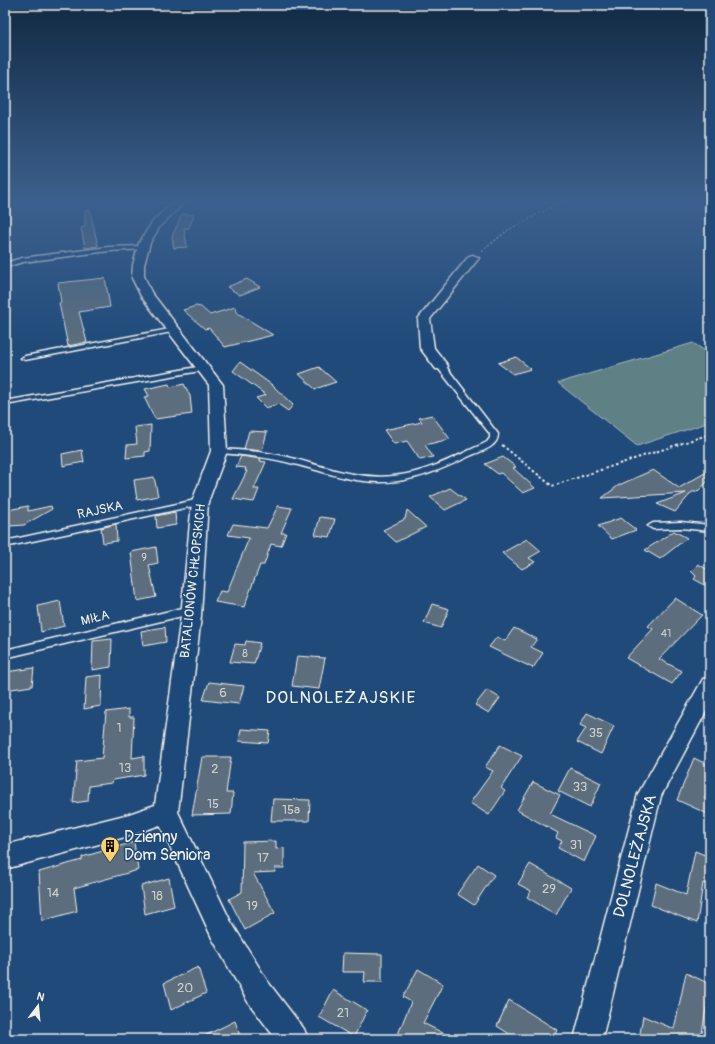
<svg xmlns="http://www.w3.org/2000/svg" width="715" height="1044" font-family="Pangolin,sans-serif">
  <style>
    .green { fill: #5f8185; stroke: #aab9b6 }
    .building { fill: #5c6e7d; stroke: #f4f1e8 }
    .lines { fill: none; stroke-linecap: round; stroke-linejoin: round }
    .lane-casing { stroke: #f4f1e8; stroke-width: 3 }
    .street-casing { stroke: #f4f1e8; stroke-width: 3 }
    .path-far1 { stroke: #f4f1e8; stroke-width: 1.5; stroke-dasharray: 2 2; stroke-linecap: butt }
    .path { stroke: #f4f1e8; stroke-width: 2; stroke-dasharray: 2.5 2.5; stroke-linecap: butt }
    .lane { fill: #1f4a7a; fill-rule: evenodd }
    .street { fill: #1f4a7a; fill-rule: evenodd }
    .labels { text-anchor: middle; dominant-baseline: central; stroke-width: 3; stroke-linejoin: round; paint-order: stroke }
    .number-label { font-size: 11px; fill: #ced0cd }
    .street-label { font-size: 13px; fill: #f4f1e8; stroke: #1f4a7a }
    .near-number-label { font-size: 13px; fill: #ced0cd }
    .near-poi-label { font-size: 16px; fill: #f4f1e8; stroke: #1f4a7a; text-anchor: start }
    .near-street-label { font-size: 16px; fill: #f4f1e8; stroke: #1f4a7a }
    .near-neighbourhood-label { font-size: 17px; letter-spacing: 1px; fill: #f4f1e8; stroke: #1f4a7a }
  </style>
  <rect width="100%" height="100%" fill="#1f4a7a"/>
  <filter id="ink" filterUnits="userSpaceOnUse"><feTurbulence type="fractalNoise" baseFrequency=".025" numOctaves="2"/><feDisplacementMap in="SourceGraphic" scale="8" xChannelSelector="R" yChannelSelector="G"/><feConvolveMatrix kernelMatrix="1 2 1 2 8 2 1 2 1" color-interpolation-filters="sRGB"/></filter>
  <g filter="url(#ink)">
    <!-- green -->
    <path class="green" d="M693 343 710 354V422L637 446 558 383Z"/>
    <!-- building -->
    <path class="building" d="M90 210 98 246 85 248 81 228 85 227V211Z
      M182 214 194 215 189 228H184L187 247 174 248 172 237Z
      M105 278 110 307 79 312 87 342 68 346 59 303 61 302 58 283Z
      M247 279 260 287 240 295 227 287Z
      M196 306 201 307 210 315 235 307 236 312 273 335 225 347 209 328 205 329 183 310Z
      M516 357 531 369 513 374 498 363Z
      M240 362 272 385 293 405 288 411 278 404 266 408 256 398 266 395 233 371Z
      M319 367 336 382 315 389 299 374Z
      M169 384 170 387 184 384 190 396 192 414 155 419 144 397 149 396 145 389Z
      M432 415 450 439 425 445 433 457 420 460 407 441 394 444 384 430 422 422 419 418Z
      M151 425 150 451 145 452V456L126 458 127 445 137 444 135 427Z
      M249 431 267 432 262 451 244 449Z
      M82 450 84 462 63 466 62 454Z
      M241 456 261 459 260 461 266 462 254 489H259L254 502 233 499 247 471H245L246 468 236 467Z
      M503 457 516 467 513 468 535 488 523 493 501 473 498 474 485 464Z
      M653 470 679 488 710 470V479L697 492H692L675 512 657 504 686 493 602 498 619 485Z
      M154 477 158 496 137 500 134 480Z
      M450 488 466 500 445 510 430 497Z
      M28 506V511L51 506 52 509 24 525 10 526 8 510Z
      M278 506 292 508 281 533H286L281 546 271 544 264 565H260L244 607 215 602 220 591 227 592 249 538 228 535 233 524 267 528Z
      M407 510 426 527 396 542 383 530 405 519Z
      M175 512 176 525 157 528 156 516Z
      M320 517 335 519 330 537 315 535Z
      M621 518 636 530 612 539 598 526Z
      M116 524 117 541 103 543 101 528Z
      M674 531 687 538 660 559 645 550Z
      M527 539 541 551 529 558 535 562 522 569 502 553Z
      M156 547 158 563 149 565 156 597 137 601 131 552Z
      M698 564 710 571V588L694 579 696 576 691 571Z
      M675 598 702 615 659 659 682 671 672 684 626 658 653 629 648 626Z
      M60 601 64 626 41 632 38 606Z
      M432 604 449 609 441 628 424 623Z
      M165 627 166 642 143 646 141 631Z
      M514 628 537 639 531 647 543 653 533 668 489 647 497 637 505 641Z
      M112 639 111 667 92 670 93 641Z
      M246 641 260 643 254 664 230 662 235 644 245 645Z
      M297 656 325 658 319 689 292 686Z
      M34 668 32 686 5 690V672Z
      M102 675 101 706 84 709 86 677Z
      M209 682 244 686 239 704 203 700Z
      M487 690 500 698 489 713 475 705Z
      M129 709V717H134L132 758 144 756V775L113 780 112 783 89 786 88 801 73 803 77 761 102 758 106 712Z
      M587 713 614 726 601 754 577 742 586 728 580 725Z
      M241 729 270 731 268 743 239 741Z
      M500 745 522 756 501 788 505 791 489 815 470 803 493 771 485 767Z
      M202 757H231L226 793H233L231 814 192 815Z
      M694 758 710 766V784L704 798 710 801V815L677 800Z
      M570 768 601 783 590 807 558 791Z
      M533 782 560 795 550 814 596 836 584 862 558 848 562 841 556 838 558 833 517 810Z
      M273 799 310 800 309 821H271Z
      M276 841V849L284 848V868H275V872L253 873 275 913 245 930 229 899 242 892 243 842Z
      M134 842 138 870 74 888 77 911 42 921 39 872 82 860V857Z
      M695 851 710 857V886L703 883 697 923 651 905 656 883 686 895Z
      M478 864 494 875 474 905 457 894Z
      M530 864 571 888 556 915 527 897 531 891 518 884Z
      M169 878 174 906 145 914 141 886Z
      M343 953 382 954V982H364L365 972H342Z
      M198 967 206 993 171 1010 164 983Z
      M418 969 443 984 423 1023 455 1039H396L411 1002 403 997Z
      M686 973 710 984 701 1039H639L643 1016 674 1029Z
      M333 990 367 1010 354 1037 319 1017Z
      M509 1000 557 1030 553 1039H517L497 1026Z
      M235 1021 241 1039H198Z"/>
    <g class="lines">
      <!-- lane casing -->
      <g class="lane-casing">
        <path id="lane" d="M144 246 146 247V249L109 251 23 262 5 267V263L22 258 109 247Z
          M175 328 177 329V331L25 360 21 358 25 356Z
          M438 364H444L498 434C498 447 482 451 472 455 443 469 412 483 379 482 350 482 322 471 294 464 269 457 244 455 219 453L215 451 219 449C242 450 266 452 288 457 323 466 357 480 393 476 426 473 457 456 487 442L490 438V434L438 368Z
          M203 366H206V370L5 405V401Z
          M200 499 203 500 204 502 203 504 5 547V541Z
          M681 522 710 525V531L681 528 653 529 648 526 653 523Z
          M191 606 195 607 196 610 195 613 5 658V650Z"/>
      </g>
      <!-- street casing -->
      <g class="street-casing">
        <path id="street" d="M174 201H186L160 226 150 243 144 265V276L151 292 223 385 227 451 208 502 201 616 178 812 230 920 268 982 304 1029 308 1039H276L248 1002 212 938 160 825 129 836 5 869V845L129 814 155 805 181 616 192 502 211 451 209 385 141 296 132 278 133 265 139 243 153 221Z
          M473 255 479 258 430 319 434 348 448 366 446 369H436L420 348 418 319 469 256Z
          M710 677V704L661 796 602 1039H574L638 794 703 679Z"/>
      </g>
      <!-- path-far1 -->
      <path class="path-far1" d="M482 251 508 230 563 201"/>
      <!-- path -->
      <path class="path" d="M502 445 552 486 710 434"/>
      <!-- lane -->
      <use href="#lane" class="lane"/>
      <!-- street -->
      <use href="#street" class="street"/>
    </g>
  </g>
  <!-- sky -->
  <linearGradient id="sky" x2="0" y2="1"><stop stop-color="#112943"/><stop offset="0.58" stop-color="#3c608d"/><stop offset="1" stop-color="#3c608d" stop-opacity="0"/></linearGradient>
  <rect width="715" height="348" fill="url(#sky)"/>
  <!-- icons -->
  <defs>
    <g id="building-pin" transform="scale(1)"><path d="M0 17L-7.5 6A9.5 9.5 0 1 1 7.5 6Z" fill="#ffd166" stroke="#1f4a7a"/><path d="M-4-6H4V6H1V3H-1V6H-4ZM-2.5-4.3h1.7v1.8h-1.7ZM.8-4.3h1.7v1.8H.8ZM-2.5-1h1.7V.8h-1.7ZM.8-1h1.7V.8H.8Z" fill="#111"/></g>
  </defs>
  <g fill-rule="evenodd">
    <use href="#building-pin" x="110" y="846"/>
  </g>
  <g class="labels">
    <!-- number labels -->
    <g class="number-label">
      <text x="144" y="557">9</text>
      <text x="666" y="633">41</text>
      <text x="245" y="653">8</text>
    </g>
    <!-- street labels -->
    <g class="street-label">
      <text transform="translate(100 510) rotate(-12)">RAJSKA</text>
      <text transform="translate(193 581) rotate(-84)">BATALIONÓW CHŁOPSKICH</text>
      <text transform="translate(95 618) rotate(-14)">MIŁA</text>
    </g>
    <!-- near-number labels -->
    <g class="near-number-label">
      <text x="223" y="693">6</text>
      <text x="119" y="728">1</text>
      <text x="596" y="733">35</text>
      <text x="125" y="768">13</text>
      <text x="215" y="769">2</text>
      <text x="580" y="787">33</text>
      <text x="213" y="804">15</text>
      <text x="291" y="810">15a</text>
      <text x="576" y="845">31</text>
      <text x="263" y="858">17</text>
      <text x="549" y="889">29</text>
      <text x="53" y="893">14</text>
      <text x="157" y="896">18</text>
      <text x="252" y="906">19</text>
      <text x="185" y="988">20</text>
      <text x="343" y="1013">21</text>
    </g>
    <!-- near-poi labels -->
    <g class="near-poi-label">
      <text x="124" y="837">Dzienny<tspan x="124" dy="18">Dom Seniora</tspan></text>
    </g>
    <!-- near-street labels -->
    <g class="near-street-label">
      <text transform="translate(635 856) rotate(-75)">DOLNOLEŻAJSKA</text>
    </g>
    <!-- near-neighbourhood labels -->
    <g class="near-neighbourhood-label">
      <text x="341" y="697">DOLNOLEŻAJSKIE</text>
    </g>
  </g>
  <!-- margin -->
  <rect width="715" height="1044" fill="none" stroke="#1f4a7a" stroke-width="20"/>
  <rect x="10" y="10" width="695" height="1024" fill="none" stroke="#f4f1e8" stroke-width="1.5" filter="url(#ink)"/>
  <!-- north arrow -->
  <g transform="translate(38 1006) rotate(16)" stroke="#1f4a7a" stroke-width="3" paint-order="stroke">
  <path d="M0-3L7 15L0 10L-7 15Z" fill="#f4f1e8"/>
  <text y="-6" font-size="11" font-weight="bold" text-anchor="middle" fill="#f4f1e8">N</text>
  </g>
</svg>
